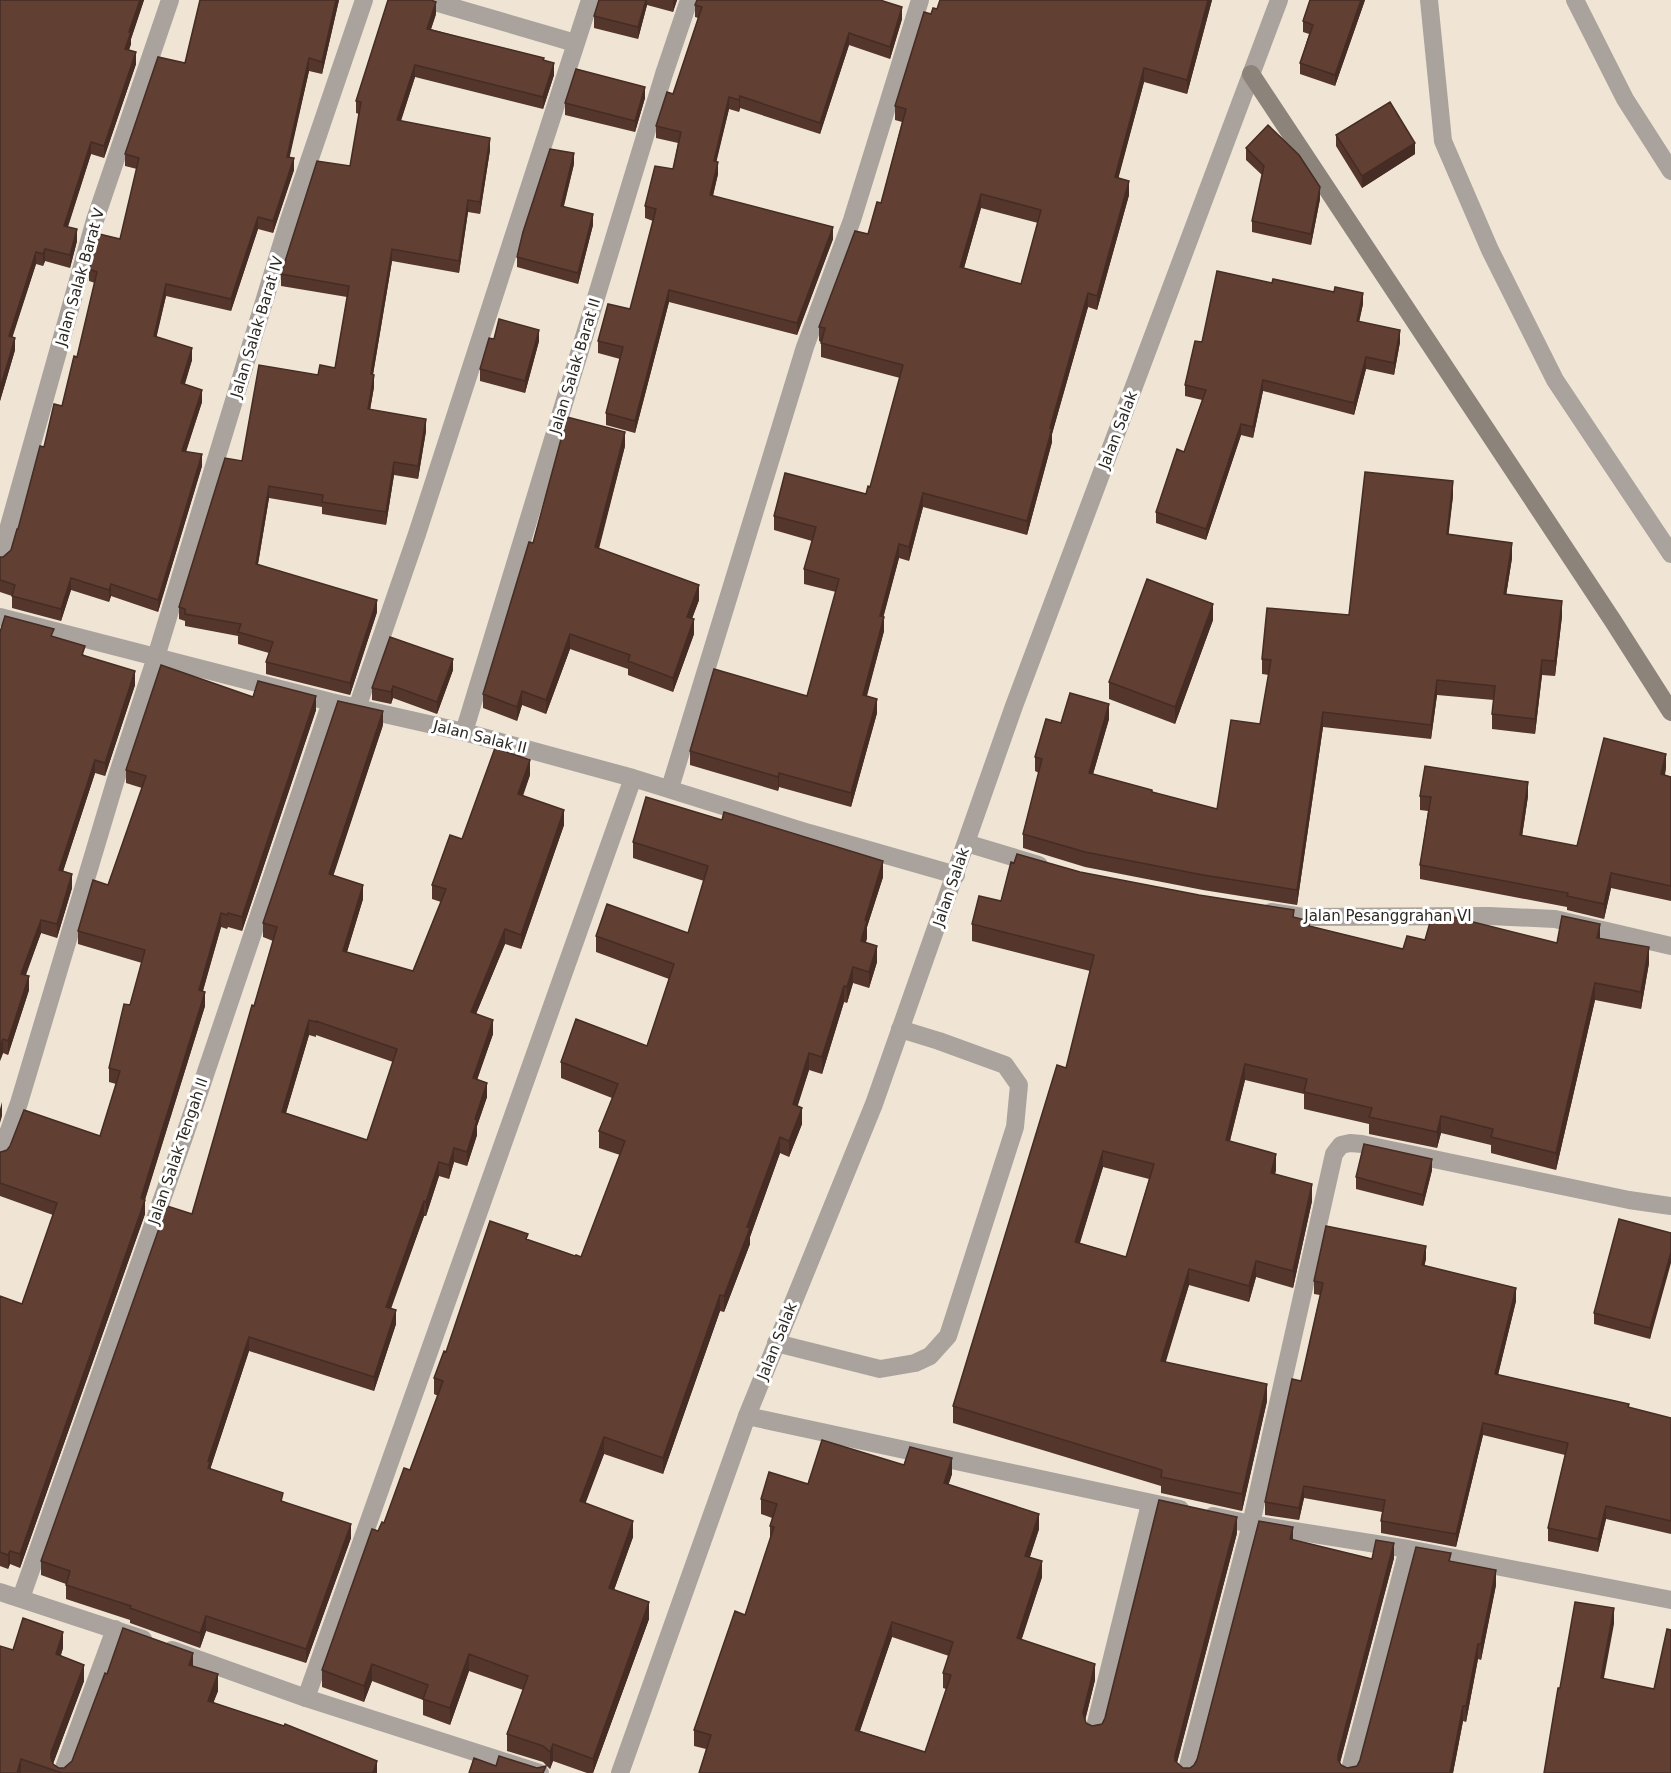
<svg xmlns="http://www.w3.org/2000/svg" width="1671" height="1773" font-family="'DejaVu Sans',sans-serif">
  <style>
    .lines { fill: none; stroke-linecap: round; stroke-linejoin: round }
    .service { stroke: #aaa39d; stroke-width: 18 }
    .minor { stroke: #aaa39d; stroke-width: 18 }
    .tertiary { stroke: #aaa39d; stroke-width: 18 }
    .secondary { stroke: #8c837a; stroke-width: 18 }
    .wall { fill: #54362c; fill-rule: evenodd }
    .shaded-wall { fill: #452c24 }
    .building { fill: #623f33; stroke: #452c24; stroke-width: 1.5; fill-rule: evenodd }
    .labels { text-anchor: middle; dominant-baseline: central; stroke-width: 6; stroke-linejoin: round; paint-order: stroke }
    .street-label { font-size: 15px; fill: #2b2721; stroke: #fff }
  </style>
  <rect width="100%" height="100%" fill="#f0e5d4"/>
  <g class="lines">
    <!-- service -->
    <path class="service" d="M1429 0 1443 141 1490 250 1555 380 1671 554
      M776 1343 880 1369 915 1363 930 1356 948 1336 1015 1127 1019 1085 1005 1065 939 1041 900 1029"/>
    <!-- minor -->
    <path class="minor" d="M428 0 575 43
      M1575 0 1625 99 1671 171
      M0 558 95 220 170 0
      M0 617 331 702 464 732 633 778 809 833 956 875
      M357 708 417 534 590 0
      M464 732 664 74 689 0
      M670 788 805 347 852 220 920 0
      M966 843 1039 865
      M1271 912 1303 917 1489 916 1555 919 1671 946
      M0 1155 19 1103 116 779 156 657 288 223 364 0
      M747 1416 1180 1509
      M1213 1516 1251 1524 1408 1549 1671 1600
      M21 1598 184 1137 331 702
      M306 1698 633 778
      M1094 1731 1150 1504
      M62 1773 115 1629
      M1186 1773 1251 1524 1334 1154 1341 1145 1350 1143 1362 1144 1629 1200 1671 1206
      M1349 1773 1408 1549"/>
    <!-- tertiary -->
    <path class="tertiary" d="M0 1592 143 1639
      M172 1650 306 1698 540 1773
      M620 1773 747 1416 874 1104 1014 706 1279 0"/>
    <!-- secondary -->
    <path class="secondary" d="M1251 74 1613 621 1671 712"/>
  </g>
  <!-- wall -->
  <path class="wall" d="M0 0H144L131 39V44L129 50 136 64 104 158 91 154 68 227 77 241 70 268 45 261 43 266 36 264 12 337 15 350 0 401Z
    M200 0H339L322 74 309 71 289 157 294 170 273 233 258 229 231 311 166 296 156 337 192 360 185 384 202 402 186 452 202 466 158 612 111 596 109 602 71 590 61 621 12 608V596L0 592V557H3L11 550 18 529 44 447 62 406 77 357 95 283 89 281V269L120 239 137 169 125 166V154L185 63Z
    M599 0H677L673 12 647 5 638 39 594 28V16Z
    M1212 0 1187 94 1144 82 1118 178 1129 195 1097 310 1088 307 1052 434V442L1027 535 923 507 909 561 899 558 883 617 884 631 867 696 877 713 851 807 779 787 778 791 690 765V751L807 696 836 592 804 584V569L812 541 774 530V516L866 494 870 487 900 378 821 357V342L819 341V327L868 234 881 203 902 122 895 120V106L931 14 937 9ZM981 208 1038 223 1021 284 964 268Z
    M1365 0 1335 86 1300 74V63L1309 34 1303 32V21Z
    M883 1 902 19 890 59 849 45 820 134 740 108 739 112 729 109 716 161 718 174 713 196 833 239 797 335 669 302 635 433 606 425V413L620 359 598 353V341L630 309 653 221 645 218V206L673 169 678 143 656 138V126L673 94 698 18 695 17V5Z
    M436 14 431 29 544 60 554 75 543 109 415 77 401 121 490 150 480 214 468 212 459 273 392 261 373 375 374 387 370 410 426 431 418 479 394 475 386 525 322 514V507L269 498 258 564 377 612 350 695 266 674V662L269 653 238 644V636L185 626V621L179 619V607L242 461 318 375 335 368 347 297 281 286V274L350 166 359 114 356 113V101Z
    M645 98 635 132 565 115V103Z
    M1336 135 1415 154 1362 188 1336 146Z
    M1246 148 1320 199 1311 245 1252 232V221L1262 175 1246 160Z
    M574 164 564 206 593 225 578 284 517 267V257Z
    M1363 304 1359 321 1400 342 1394 375 1366 369 1354 415 1263 391 1253 438 1241 435 1206 540 1156 523V512L1184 452 1202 400 1185 396V385L1202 342Z
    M539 341 525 393 480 381V369Z
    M625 446 599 549 699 600 692 619 694 634 673 692 628 675V669L570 649 546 714 522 705 517 721 483 708V694L533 543Z
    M1453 496 1448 534 1512 558 1506 595 1562 616 1555 676 1542 675 1535 734 1492 729V714L1494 700 1437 695 1431 739 1323 727 1297 905 1203 890 1085 867 1023 848V834L1039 773 1035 771V757L1061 723 1109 719 1093 774 1152 792 1217 809 1260 724 1269 675 1262 674V659L1349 615Z
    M1213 620 1175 724 1109 699V682Z
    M54 637 135 685 105 776 95 773 63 871 72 888 57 938 41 933 26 975 29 990 8 1055 3 1053 0 1061Z
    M453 670 437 714 393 698 391 704 372 700V688Z
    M253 697 316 710 242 931 228 927 227 929 221 927 203 991 205 1006 145 1200V1214L20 1568 10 1564 8 1569 0 1566V1296L22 1304 53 1215 0 1196V1152L100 1136 116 1084 109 1082V1068L130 1005 142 963 78 944V931L108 885 142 788 126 783V770Z
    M383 725 333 875 363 899 347 952 413 971 441 902 432 899V885L462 839 530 775 523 796 564 825 521 949 505 944 476 1014 493 1034 477 1079 487 1097 477 1126V1135L467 1166 454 1162 449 1179 439 1176 426 1216H424L391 1309 396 1324 374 1391 249 1351 210 1469 283 1501 351 1538 306 1663 206 1631 200 1648 130 1623V1620L66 1599V1584L41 1575V1561L192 1214 273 941 263 937V923ZM309 1035 316 1037V1035L393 1062 367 1140 286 1113Z
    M1666 768 1665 775 1671 777V901L1611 888 1604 919 1567 910V907L1420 879V865L1428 811 1420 810V796H1528L1522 836 1577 846Z
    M633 842 883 877 867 927V938L866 942 877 962 869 988 853 983 847 1003 844 1002 822 1074 809 1070 797 1106 802 1124 789 1157 780 1153 750 1237V1244L724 1312 720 1311 663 1474 604 1454 585 1503 633 1537 614 1590 649 1619 593 1773H587L553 1761 550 1769 543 1762 507 1751V1734L523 1690 469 1671 450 1725 423 1715V1700L372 1681 364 1702 322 1687V1670L378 1531 384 1523 410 1470 438 1396 434 1394V1378L446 1352 528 1240 575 1256 581 1257 620 1155 599 1148V1131L612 1098 561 1078V1062L647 1046 669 979 596 952V936L688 933 704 881 633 858Z
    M1080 872 1294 917 1310 926 1403 949 1425 940 1557 943 1600 938 1649 963 1641 1009 1595 1000 1556 1170 1491 1153V1145L1441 1133 1437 1148 1369 1134V1124L1304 1109V1094L1245 1080 1230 1141 1276 1170 1275 1174 1312 1201 1293 1288 1256 1277 1249 1302 1189 1285 1165 1362 1267 1401 1242 1511 1161 1493V1486L953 1423V1406L1066 1068 1090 971 972 941V924L1001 901ZM1103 1167 1149 1179 1126 1257 1080 1243Z
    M1432 1170 1423 1206 1356 1189V1177Z
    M1671 1233 1650 1339 1594 1324V1313Z
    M1426 1259 1424 1265 1516 1301 1498 1375 1671 1418V1534L1606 1519 1598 1552 1548 1541V1528L1565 1455 1483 1435 1456 1547 1381 1533V1521L1382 1512 1304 1498 1299 1520 1265 1515V1502L1301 1381 1320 1295 1314 1294V1281Z
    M904 1465 952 1474 948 1485 1039 1529 1030 1557 1042 1577 1021 1640 1095 1680 1085 1720 1086 1723 1092 1726 1102 1724 1237 1533 1177 1763 1183 1768H1190L1194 1765 1293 1540 1372 1559 1394 1558 1340 1763 1341 1765 1347 1768 1357 1766 1360 1760 1451 1561 1496 1585 1481 1660 1478 1659 1466 1722 1463 1721 1453 1773H699L706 1749 694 1746V1730L745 1615 770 1541V1526L772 1518 761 1514V1499L808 1484ZM892 1637 949 1656 943 1673V1688L946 1689 925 1752 860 1731Z
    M63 1648 61 1655 84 1681 53 1764 59 1768H64L72 1761 107 1674 193 1666 218 1691 213 1702 377 1773H0L13 1650Z"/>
  <!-- shaded-wall -->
  <path class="shaded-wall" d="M140 0H144L131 39V44L125 61V49L129 32Z
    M336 0H339L322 74V62Z
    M646 0H647V5L638 39V27Z
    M673 0H677L673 12Z
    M1208 0H1212L1187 94V80Z
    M1361 0H1365L1335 86V75Z
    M436 2V14L427 41V29Z
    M902 7V19L890 59V47Z
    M849 33V45L820 134V123Z
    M136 52V64L104 158V146Z
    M309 58V71L287 169V157Z
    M554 63V75L543 109V97Z
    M415 65V77L397 132V120Z
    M1144 68V82L1115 191V177Z
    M645 87V98L635 132V121Z
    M740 96V108L739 112V100Z
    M729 97V109L714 172V161Z
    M490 138V150L480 214V202Z
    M91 142V154L64 238V226Z
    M1415 143V154L1362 188V176Z
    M574 153V164L561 216V206Z
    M294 158V170L273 233V221Z
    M718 162V174L710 207V195Z
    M1129 181V195L1097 310V296Z
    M1320 187V199L1311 245V234Z
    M981 194V208L960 282V267Z
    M468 200V212L459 273V261Z
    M593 214V225L578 284V273Z
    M258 217V229L231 311V299Z
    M833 227V239L797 335V323Z
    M77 229V241L70 268V255Z
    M45 249V261L43 266V254Z
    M392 249V261L371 386V374Z
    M36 252V264L9 348V336Z
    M166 284V296L154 348V336Z
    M669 290V302L635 433V421Z
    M1088 293V307L1052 434V442L1027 535V521L1050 428Z
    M1363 293V304L1357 332V321Z
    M539 330V341L525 393V381Z
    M1400 330V342L1394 375V363Z
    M15 338V350L0 401V389Z
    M192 348V360L181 395V383Z
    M1366 357V369L1354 415V403Z
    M374 375V387L368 421V409Z
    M1263 380V391L1253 438V427Z
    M202 390V402L182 463V451Z
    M426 419V431L418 479V466Z
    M1241 424V435L1206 540V529Z
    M625 432V446L595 562V547Z
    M202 454V466L158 612V600Z
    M394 462V475L386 525V512Z
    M1453 481V496L1447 549V534Z
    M269 486V498L256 576V564Z
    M923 493V507L909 561V547Z
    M1512 543V558L1504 609V594Z
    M899 544V558L880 630V616Z
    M71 578V590L61 621V609Z
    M111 584V596L109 602V590Z
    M699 585V600L687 631V617Z
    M377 600V612L350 695V683Z
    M1562 601V616L1555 676V661Z
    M1213 604V620L1175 724V707Z
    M884 617V631L863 709V695Z
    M694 619V634L673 692V678Z
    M570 634V649L546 714V700Z
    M453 659V670L437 714V702Z
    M1542 660V675L1535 734V719Z
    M135 671V685L105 776V763Z
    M1437 680V695L1431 739V725Z
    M393 686V698L391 704V692Z
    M522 691V705L517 721V707Z
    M316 696V710L242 931V917Z
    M877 699V713L851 807V793Z
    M1109 704V719L1089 788V773Z
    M383 711V725L329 889V874Z
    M1323 712V727L1297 905V890Z
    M1666 754V768L1661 789V774Z
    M95 760V773L59 884V870Z
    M530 760V775L518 808V794Z
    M779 773V787L778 791V777Z
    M1528 782V796L1520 850V835Z
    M564 810V825L521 949V935Z
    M883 861V877L867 927V938L861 957V941L865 920Z
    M1611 873V888L1604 919V904Z
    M72 874V888L57 938V924Z
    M363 885V899L343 965V951Z
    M221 913V927L199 1004V990Z
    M41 920V933L21 987V974Z
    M1600 924V941L1597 938Z
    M505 929V944L471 1026V1012Z
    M877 946V962L869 988V972Z
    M1649 947V963L1641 1009V992Z
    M853 967V983L847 1003V987Z
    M29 976V990L8 1055V1041Z
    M1595 983V1000L1556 1170V1153Z
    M844 986V1002L822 1074V1057Z
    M205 992V1006L141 1212V1198Z
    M309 1020V1035L282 1126V1112Z
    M493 1020V1034L473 1092V1078Z
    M3 1039V1053L0 1061V1047Z
    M809 1053V1070L793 1121V1104Z
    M1245 1064V1080L1226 1156V1140Z
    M487 1083V1097L477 1126V1135L467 1166V1152L475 1119Z
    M2 1102V1116L0 1123V1109Z
    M802 1108V1124L789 1157V1141Z
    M1441 1116V1133L1437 1148V1132Z
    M780 1137V1153L750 1237V1244L724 1312V1296L747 1227Z
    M454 1148V1162L449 1179V1165Z
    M1103 1151V1167L1075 1258V1242Z
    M1276 1154V1170L1271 1189V1173Z
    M1432 1159V1170L1423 1206V1195Z
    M439 1162V1176L426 1216V1202Z
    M1312 1184V1201L1293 1288V1271Z
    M145 1200V1214L20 1568V1554Z
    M424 1201V1216L386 1321V1307Z
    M1426 1246V1259L1422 1277V1265Z
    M1671 1252V1263L1650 1339V1328Z
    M1256 1261V1277L1249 1302V1286Z
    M1189 1269V1285L1161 1378V1361Z
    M1516 1288V1301L1495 1387V1374Z
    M720 1295V1311L663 1474V1458Z
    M396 1310V1324L374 1391V1377Z
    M249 1337V1351L210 1470 208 1482V1461Z
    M1267 1384V1401L1242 1511V1494Z
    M1483 1423V1435L1456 1547V1534Z
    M604 1437V1454L580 1518V1501Z
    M952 1458V1474L944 1499V1483Z
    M1304 1486V1498L1299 1520V1508Z
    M1606 1506V1519L1598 1552V1539Z
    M1039 1514V1529L1025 1571V1556Z
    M1237 1517V1533L1175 1770V1755Z
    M633 1521V1537L609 1604V1588Z
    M351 1524V1538L306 1663V1649Z
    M1293 1527V1542L1290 1539Z
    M1394 1543V1558L1338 1770V1755Z
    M10 1551V1564L8 1569V1555Z
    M1042 1561V1577L1017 1654V1638Z
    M1496 1570V1585L1481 1660V1644Z
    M649 1602V1619L593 1773V1759Z
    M1614 1608V1624L1601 1694V1678Z
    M206 1616V1631L200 1648V1633Z
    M892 1622V1637L855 1745V1730Z
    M63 1632V1648L56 1670V1654Z
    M1478 1644V1659L1466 1722V1706Z
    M193 1653V1669L189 1665Z
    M469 1654V1671L450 1725V1708Z
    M372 1664V1681L364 1702V1686Z
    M1095 1664V1680L1083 1729V1713Z
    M84 1665V1681L51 1769V1753Z
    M218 1674V1691L208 1717V1701Z
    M1463 1706V1721L1453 1773H1450Z
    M553 1744V1761L550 1769V1752Z
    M21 1759V1773H17Z
    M377 1761V1773H373Z"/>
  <!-- building -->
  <path class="building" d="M0 0H140L129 32H131L125 49 136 52 104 146 91 142 64 226 77 229 70 255 45 249 43 254 36 252 9 336 15 338 0 389Z
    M200 0H336L322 62 309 58 287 157 294 158 273 221 258 217 231 299 166 284 154 336 192 348 181 383 202 390 182 451 202 454 158 600 111 584 109 590 71 578 61 609 12 596 15 585 0 580V557H3L11 550 17 529H18L40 446 44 447 54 404 62 406 74 356 77 357 97 272 89 269 99 234 120 239 139 158 125 154 158 57 185 63Z
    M388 0H431L436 2 427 29 544 58 543 60 554 63 543 97 415 65 397 120 490 138 480 202 468 200 459 261 392 249 371 374 374 375 368 409 426 419 418 466 394 462 386 512 322 502 323 495 269 486 256 564 377 600 350 683 266 662 273 642 238 632 241 624 185 614V609L179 607 225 458 242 461 259 365 318 375 320 365 335 368 349 286 281 274 317 161 350 166 361 102 356 101Z
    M599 0H646L638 27 594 16Z
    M697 0H880L902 7 890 47 849 33 820 123 740 96 739 100 729 97 714 161 718 162 710 195 833 227 797 323 669 290 635 421 606 413 623 347 598 341 608 304 630 309 656 209 645 206 655 166 673 169 681 132 656 126 667 92 673 94 702 7 695 5Z
    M940 0H1208L1187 80 1144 68 1115 177 1129 181 1097 296 1088 293 1050 428H1052L1027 521 923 493 909 547 899 544 880 616 884 617 863 695 877 699 851 793 779 773 778 777 690 751 714 669 807 696 839 579 804 569 816 527 774 516 785 473 866 494 868 486 870 487 903 365 821 343 825 328 819 327 855 231 868 234 877 202 881 203 906 109 895 106 924 12 931 14 933 8 937 9ZM981 194 1041 210 1021 284 960 267Z
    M1310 0H1361L1335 75 1300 63 1313 25 1303 21Z
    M576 69 645 87 635 121 565 103Z
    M1390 102 1415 143 1362 176 1336 135Z
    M1268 125 1299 155 1320 187 1311 234 1252 221 1264 166 1246 148Z
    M550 149 574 153 561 206 593 214 578 273 517 257 523 232Z
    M1217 271 1272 283 1273 279 1334 292 1335 287 1363 293 1357 321 1400 330 1394 363 1366 357 1354 403 1263 380 1253 427 1241 424 1206 529 1156 512 1177 449 1184 452 1206 390 1185 385 1195 341 1202 342Z
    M499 319 539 330 525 381 480 369 489 338 494 339Z
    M567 417 625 432 595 547 699 585 687 617 694 619 673 678 628 661 630 655 570 634 546 700 522 691 517 707 483 694 529 542 533 543Z
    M1365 472 1453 481 1447 534 1512 543 1504 594 1562 601 1555 661 1542 660 1535 719 1492 714 1495 686 1437 680 1431 725 1323 712 1297 890 1203 875 1085 852 1023 834 1042 759 1035 757 1046 719 1061 723 1070 693 1109 704 1089 773 1152 790V792L1217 809 1231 720 1260 724 1271 660 1262 659 1267 608 1349 615Z
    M1147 579 1213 604 1175 707 1109 682Z
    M5 616 54 629 51 636 85 646 82 655 135 671 105 763 95 760 59 870 72 874 57 924 41 920 21 974 29 976 8 1041 3 1039 0 1047V632Z
    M390 637 453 659 437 702 393 686 391 692 372 688Z
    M161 665 253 697 258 681 316 696 242 917 228 913 227 915 221 913 199 990 205 992 141 1198 145 1200 20 1554 10 1551 8 1555 0 1552V1296L22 1304 57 1203 0 1183V1152H1L7 1150 10 1146 24 1110 100 1136 120 1071 109 1068 124 1004 130 1005 145 950 78 931 93 880 108 885 146 776 126 770Z
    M338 701 383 711 329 874 363 885 343 951 413 971 446 889 432 885 450 835 462 839 495 748 530 760 518 794 564 810 521 935 505 929 471 1012 493 1020 473 1078 487 1083 475 1119 477 1120 467 1152 454 1148 449 1165 439 1162 426 1202 424 1201 386 1307 396 1310 374 1377 249 1337 208 1461 210 1462 208 1468 283 1493 281 1501 351 1524 306 1649 206 1616 200 1633 130 1608 131 1606 66 1585 70 1571 41 1561 167 1206 192 1214 252 1005 254 1006 277 927 263 923ZM309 1020 316 1022V1021L397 1049 367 1140 282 1112Z
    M1604 738 1666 754 1661 774 1671 777V886L1611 873 1604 904 1567 896 1568 893 1420 865 1431 797 1420 796 1425 766 1528 782 1520 835 1577 846Z
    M646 797 722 820 724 812 883 861 865 920 867 921 861 941 877 946 869 972 853 967 847 987 844 986 822 1057 809 1053 793 1104 802 1108 789 1141 780 1137 747 1227 750 1228 724 1296 720 1295 663 1458 604 1437 580 1501 633 1521 609 1588 649 1602 593 1759 553 1744 550 1752 543 1746 507 1734 528 1676 469 1654 450 1708 423 1699 428 1685 372 1664 364 1686 322 1670 372 1529 378 1531 382 1522 384 1523 404 1468 410 1470 443 1381 434 1378 444 1351 446 1352 490 1221 528 1234 526 1239 575 1256 576 1255 581 1257 625 1141 599 1131 618 1084 561 1062 576 1019 647 1046 674 964 596 936 607 904 688 933 708 866 633 842Z
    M1017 854 1080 872 1199 895 1294 910 1293 917 1310 921 1309 926 1403 949 1407 936 1425 940 1433 912 1557 943 1562 916 1600 924 1597 938 1649 947 1641 992 1595 983 1556 1153 1491 1137 1493 1129 1441 1116 1437 1132 1369 1117 1372 1108 1304 1092 1307 1079 1245 1064 1226 1140 1276 1154 1271 1173 1312 1184 1293 1271 1256 1261 1249 1286 1189 1269 1161 1361 1267 1384 1242 1494 1161 1477 1162 1470 953 1406 1057 1065 1066 1068 1094 955 972 924 979 896 1001 901 1011 862 1014 863ZM1103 1151 1154 1164 1126 1257 1075 1242Z
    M1364 1144 1432 1159 1423 1195 1356 1177Z
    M1619 1219 1671 1233V1252L1650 1328 1594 1313Z
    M1326 1226 1426 1246 1422 1265 1516 1288 1495 1374 1629 1404 1628 1407 1671 1418V1521L1606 1506 1598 1539 1548 1528 1568 1443 1483 1423 1456 1534 1381 1521 1385 1500 1304 1486 1299 1508 1265 1502 1292 1379 1301 1381 1323 1283 1314 1281Z
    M822 1440 904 1465 910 1447 952 1458 944 1483 1039 1514 1025 1556 1042 1561 1017 1638 1095 1664 1083 1713 1086 1723 1092 1726 1102 1724 1105 1718 1159 1500 1237 1517 1175 1755V1761L1183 1768H1190L1194 1765 1197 1760 1259 1521 1293 1527 1290 1539 1372 1559 1376 1540 1394 1543 1338 1755V1760L1341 1765 1347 1768 1357 1766 1360 1760 1416 1547 1451 1553 1449 1561 1496 1570 1481 1644H1478L1466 1706H1463L1450 1773H699L711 1735 694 1730 735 1611 745 1615 774 1527 770 1526 777 1504 761 1499 769 1472 808 1484ZM892 1622 953 1642 943 1673 951 1675 925 1752 855 1730Z
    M1575 1602 1614 1608 1601 1678 1654 1689 1667 1629 1671 1630V1773H1544L1558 1688H1560Z
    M23 1618 63 1632 56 1654 84 1665 51 1753V1758L53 1764 59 1768H64L72 1761 105 1673 107 1674 123 1628 193 1653 189 1665 218 1674 208 1701 284 1726 285 1724 377 1761 373 1773H62L21 1759 17 1773H0V1646L13 1650Z
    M499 1756 537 1768 546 1766 543 1773H469L474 1758 496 1766Z"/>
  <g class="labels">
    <!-- street labels -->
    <g class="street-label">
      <text transform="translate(80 277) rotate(-74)">Jalan Salak Barat V</text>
      <text transform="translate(257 327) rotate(-73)">Jalan Salak Barat IV</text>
      <text transform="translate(575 366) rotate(-73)">Jalan Salak Barat II</text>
      <text transform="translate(1118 430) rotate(-69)">Jalan Salak</text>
      <text transform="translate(480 737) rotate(14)">Jalan Salak II</text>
      <text transform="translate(951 887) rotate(-71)">Jalan Salak</text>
      <text x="1388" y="916">Jalan Pesanggrahan VI</text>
      <text transform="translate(178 1151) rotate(-71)">Jalan Salak Tengah II</text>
      <text transform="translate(777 1341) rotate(-68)">Jalan Salak</text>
    </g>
  </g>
</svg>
